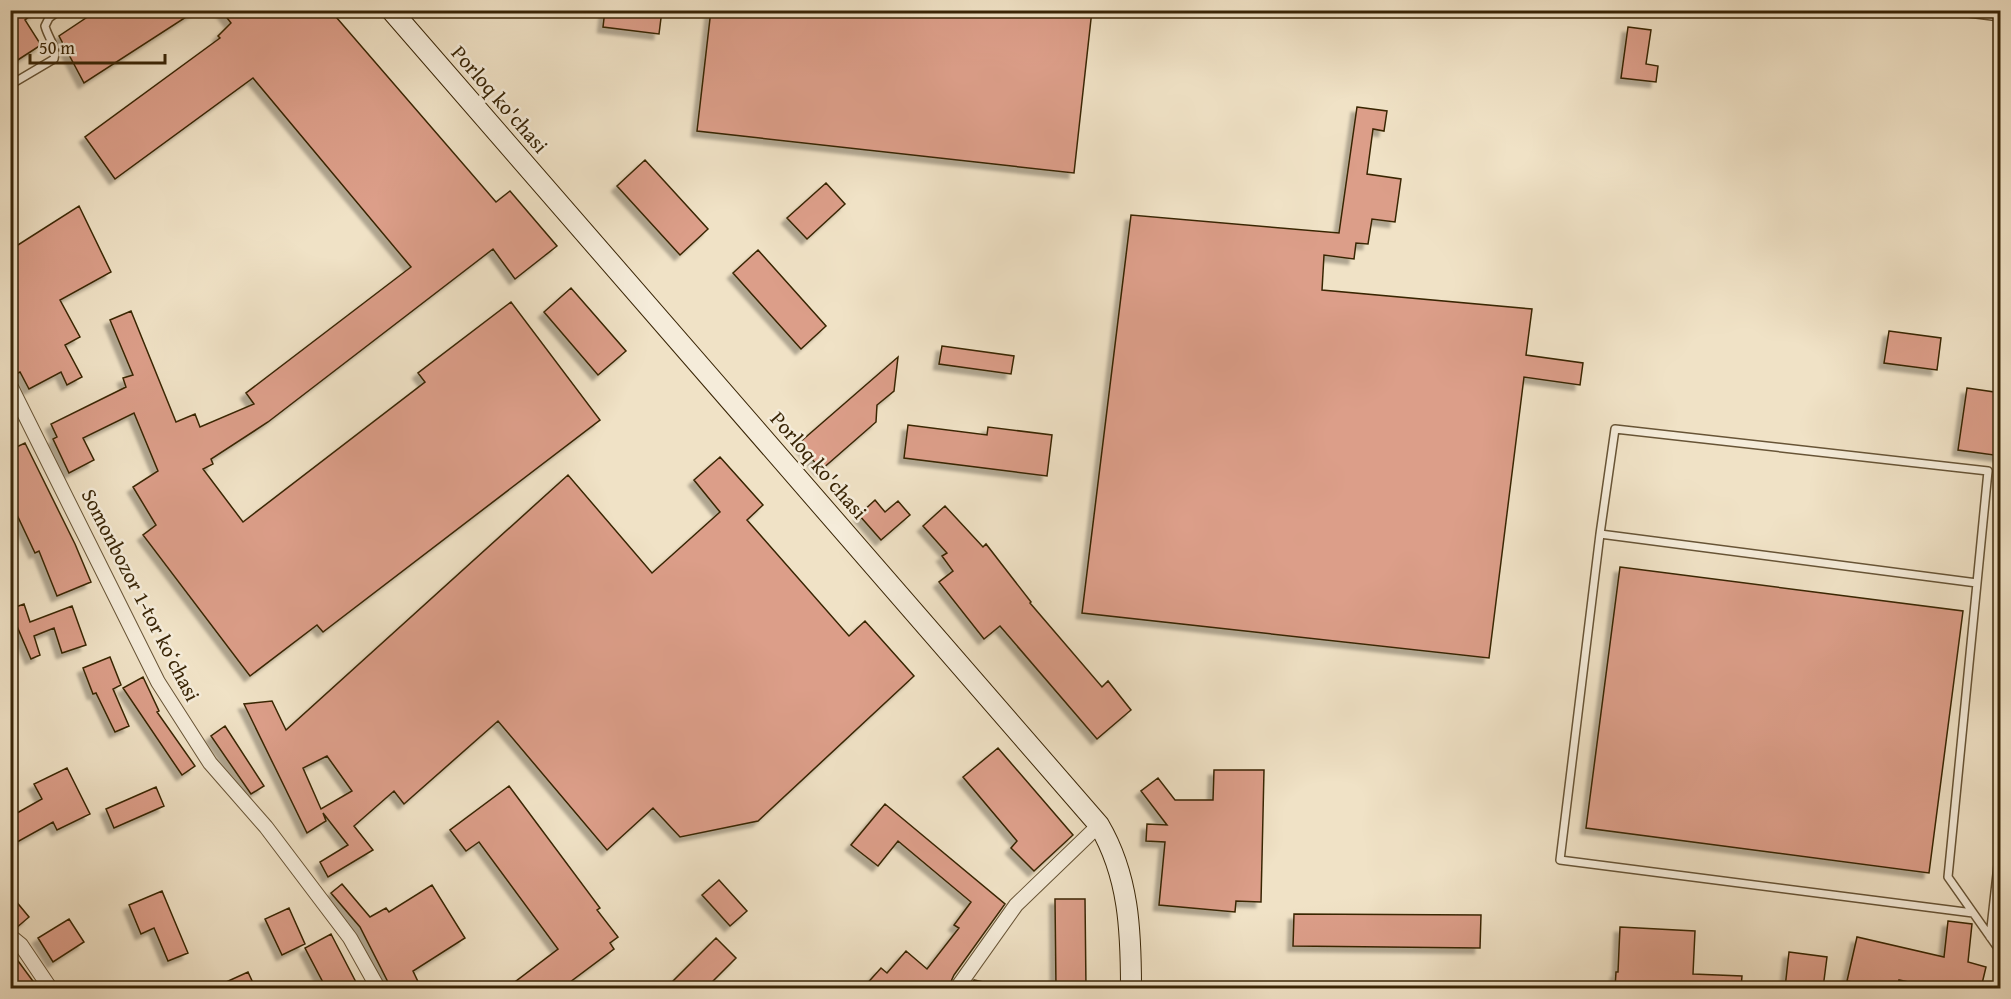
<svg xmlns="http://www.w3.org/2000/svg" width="2011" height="999" font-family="'Gentium Book Plus',serif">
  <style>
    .building { fill: #dc9e89; stroke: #392506; stroke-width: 1.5; fill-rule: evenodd; filter: url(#shadow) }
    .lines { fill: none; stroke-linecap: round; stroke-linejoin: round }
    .service-casing { stroke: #675436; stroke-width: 10 }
    .minor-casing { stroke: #675436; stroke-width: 16 }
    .secondary-casing { stroke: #392506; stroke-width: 22 }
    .service { stroke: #f5ecda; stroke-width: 7 }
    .minor { stroke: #f5ecda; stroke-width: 14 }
    .secondary { stroke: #f5ecda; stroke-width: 20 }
    .labels { text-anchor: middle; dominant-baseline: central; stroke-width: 5; stroke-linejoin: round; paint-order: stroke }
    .street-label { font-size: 21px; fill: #392506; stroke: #f5ecda }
  </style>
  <defs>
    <filter id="shadow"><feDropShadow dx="-5.5" dy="5.5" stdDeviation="1.5" flood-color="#0004"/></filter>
  </defs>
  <rect width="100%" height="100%" fill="#f0e2c6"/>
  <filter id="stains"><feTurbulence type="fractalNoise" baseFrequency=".00333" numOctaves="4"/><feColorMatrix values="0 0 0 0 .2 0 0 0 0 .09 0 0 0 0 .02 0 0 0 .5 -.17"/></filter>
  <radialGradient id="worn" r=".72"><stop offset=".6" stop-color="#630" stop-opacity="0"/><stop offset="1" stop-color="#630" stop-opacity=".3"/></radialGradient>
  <!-- building -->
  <path class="building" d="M10 10H37L25 20 41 45 10 65Z
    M98 10H197L84 83 59 36Z
    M221 10H330L496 202 510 191 557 246 515 279 493 249 268 422 211 459 213 464 203 469 243 522 425 382 418 373 511 302 600 420 323 632 317 625 250 676 143 535 156 525 133 487 158 471 134 413 83 438 94 460 69 473 53 439 57 437 51 424 126 387 123 378 133 375 110 320 131 311 176 422 195 414 200 427 254 404 246 393 411 267 253 78 115 179 85 137 220 38 218 36 231 23Z
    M605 10H662L659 34 603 27Z
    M711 10H1092L1074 173 697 131Z
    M1628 27 1651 30 1646 64 1658 66 1656 82 1621 78Z
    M1357 107 1387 111 1384 131 1373 129 1367 174 1401 179 1395 222 1372 219 1368 244 1356 243 1354 259 1324 255 1322 290 1532 309 1526 355 1583 363 1580 385 1524 377 1489 658 1082 613 1131 215 1339 233Z
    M645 160 708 229 680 255 617 186Z
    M826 183 845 204 807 239 787 218Z
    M79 206 111 272 60 300 80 337 65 345 82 377 67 385 61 372 29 389 20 372 16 374 10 363V250Z
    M758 250 826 326 801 349 733 273Z
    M571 288 626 351 598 375 544 312Z
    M1889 331 1941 338 1937 370 1884 363Z
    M942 346 1014 356 1011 374 939 364Z
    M898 357 894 391 877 405 876 422 821 470 799 443Z
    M1967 388 2001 393V456L1958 450Z
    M908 425 987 435 988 427 1052 435 1047 476 904 458Z
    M25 443 75 544 91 582 57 596 39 551 35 553 10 500V450Z
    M720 457 763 505 747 520 849 636 865 621 914 676 758 821 680 837 653 808 607 850 498 721 404 804 394 791 354 826 373 850 328 877 320 862 348 845 323 813 326 821 307 833 244 704 272 701 286 730 568 475 652 573 720 512 694 480ZM327 756 352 791 321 809 303 768Z
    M875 500 885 512 898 501 910 515 881 540 859 515Z
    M945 506 983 547 986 544 1031 602 1030 603 1102 687 1108 681 1131 710 1097 739 1000 626 984 639 939 582 953 571 942 556 947 553 923 526Z
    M1620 567 1963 611 1929 873 1586 828Z
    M24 604 30 622 72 606 86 645 62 653 54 628 34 636 40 655 31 659 16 624 10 626V609Z
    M110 657 121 685 113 689 129 726 115 732 96 693 93 694 83 668Z
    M143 677 159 711 157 712 195 766 182 775 123 688Z
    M225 726 264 786 251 794 211 736Z
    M998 748 1073 835 1034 871 1011 848 1017 841 963 777Z
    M67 768 90 814 57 830 53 822 10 846V817L42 799 34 784Z
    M1214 770H1264L1261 902 1236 901 1235 912 1159 905 1165 842 1146 841 1147 824 1167 825 1141 791 1158 778 1175 800H1213Z
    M509 786 600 908 597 910 618 937 610 943 614 949 562 988H507L558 949 479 842 466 851 450 830Z
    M156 787 164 806 114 828 106 809Z
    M885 804 1005 904 954 975 948 988H863L881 968 887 973 906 951 927 969 959 928 954 925 971 902 898 841 878 866 851 845Z
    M719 880 747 911 730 926 702 895Z
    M342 884 370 917 386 908 389 912 432 885 465 938 413 971 421 988H391L360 927 331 893Z
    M162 891 188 953 168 961 154 928 141 934 129 905Z
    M10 894 29 917 15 929 10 927Z
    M1055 899H1085L1086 988H1056Z
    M289 908 305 944 282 955 265 919Z
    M1294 914 1481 915 1480 948 1293 946Z
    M69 919 84 942 53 962 38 938Z
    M1948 921 1972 924 1968 962 1986 967 1981 988H1936L1899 980 1897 988H1881L1847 981 1857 937 1944 957Z
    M1620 927 1695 931 1693 974 1742 976 1741 988H1615L1616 972H1618Z
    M331 934 359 988H326L305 948Z
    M716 938 736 958 706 988H666Z
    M10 950 38 988H10Z
    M1789 952 1827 957 1823 988H1785Z
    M248 972 254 985 246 988H213Z
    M974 980 989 983 988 988H968Z"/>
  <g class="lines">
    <!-- service casing -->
    <g class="service-casing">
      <path id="service" d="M1945 10 2000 17
        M10 85 54 59C57 46 48 38 45 26L49 18 60 10
        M1600 534 1615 429 1988 471 1977 583
        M1973 913 1560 860 1600 534 1977 583 1948 877 2000 951
        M1990 937 2000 847"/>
    </g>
    <!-- minor casing -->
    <g class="minor-casing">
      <path id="minor" d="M10 385 158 682 210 763 266 827 350 938 378 988
        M10 936 21 945 50 988
        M957 988 1016 905 1099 825"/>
    </g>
    <!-- secondary casing -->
    <g class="secondary-casing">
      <path id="secondary" d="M391 10 1099 825C1129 876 1131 931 1131 988"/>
    </g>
    <!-- service -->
    <use href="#service" class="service"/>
    <!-- minor -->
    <use href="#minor" class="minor"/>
    <!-- secondary -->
    <use href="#secondary" class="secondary"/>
  </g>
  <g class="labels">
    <!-- street labels -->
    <g class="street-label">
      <text transform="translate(500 99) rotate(49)">Porloq ko'chasi</text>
      <text transform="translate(819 465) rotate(49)">Porloq ko'chasi</text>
      <text transform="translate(141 595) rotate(63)">Somonbozor 1-tor koʻchasi</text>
    </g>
  </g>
  <!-- margin -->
  <rect width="2011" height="999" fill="none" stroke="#f0e2c6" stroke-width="36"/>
  <rect x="12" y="12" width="1987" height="975" fill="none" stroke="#392506" stroke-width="3"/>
  <rect x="18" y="18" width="1975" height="963" fill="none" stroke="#392506" stroke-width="1.5"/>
  <!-- scale -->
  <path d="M30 54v9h135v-9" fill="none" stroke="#392506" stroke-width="3"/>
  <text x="39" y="54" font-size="18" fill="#392506" stroke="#f5ecda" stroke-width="4.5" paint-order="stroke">50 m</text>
  <rect width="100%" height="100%" filter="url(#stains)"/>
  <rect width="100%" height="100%" fill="url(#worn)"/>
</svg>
